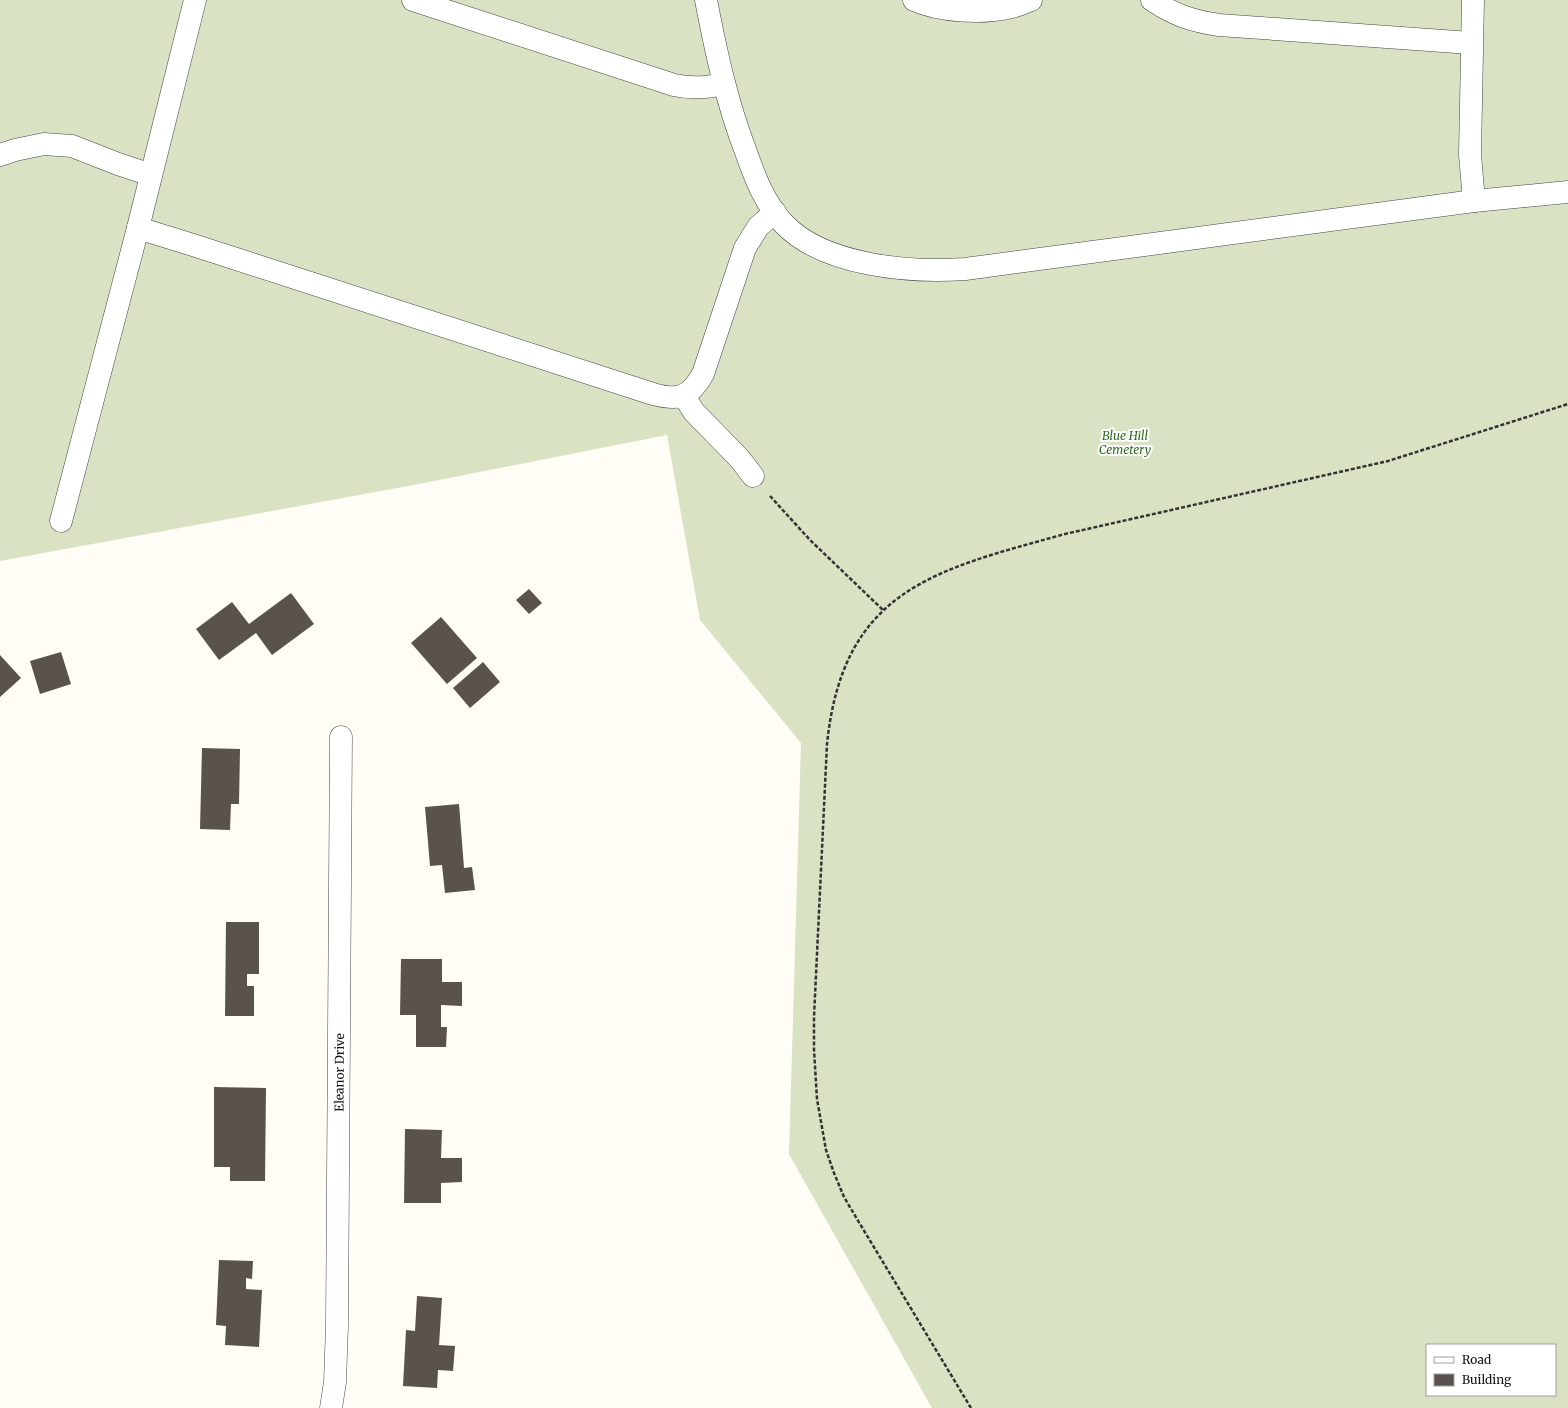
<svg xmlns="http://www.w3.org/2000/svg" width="1568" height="1408" font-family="Merriweather,serif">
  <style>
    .cemetery { fill: #d9e3c4; fill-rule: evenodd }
    .building { fill: #5a524d }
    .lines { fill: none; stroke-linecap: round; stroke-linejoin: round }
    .minor-casing { stroke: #444; stroke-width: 23 }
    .path { stroke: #333; stroke-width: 2.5; stroke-dasharray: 4 2; stroke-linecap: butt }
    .minor { stroke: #fff; stroke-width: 22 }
    .labels { text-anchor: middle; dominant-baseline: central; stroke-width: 4; stroke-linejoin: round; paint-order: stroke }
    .park-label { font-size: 12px; font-style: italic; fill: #2f6b1f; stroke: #fff }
    .street-label { font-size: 12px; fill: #111; stroke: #fff }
  </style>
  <rect width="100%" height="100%" fill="#fffdf5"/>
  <!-- cemetery -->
  <path class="cemetery" d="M0 0H1568V1408H932L789 1154 801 743 700 620 667 435 419 484 0 561ZM1427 1345H1555V1395H1427Z"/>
  <!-- building -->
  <path class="building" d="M529 589 542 603 529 614 516 600Z
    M291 593 314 624 272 655 256 633 219 660 196 629 232 602 249 624Z
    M441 617 477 658 447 684 411 643Z
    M61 652 71 684 40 694 30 661Z
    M0 655 21 678 0 697Z
    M483 662 500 682 470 708 453 688Z
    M202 748 240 749 239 804H231L230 830 200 829Z
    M459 804 464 868 472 867 475 890 445 893 442 865 430 866 425 807Z
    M226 922H259V974H247V986H254V1016H225Z
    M401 959H442V982H462V1006L441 1005V1027H447L446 1047H416V1015H400Z
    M214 1087 266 1088 265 1181H230V1167H214Z
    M405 1129 442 1130 441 1158H462V1182L441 1183V1203H404Z
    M219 1260 253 1261 252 1279 246 1278V1289L262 1290 259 1347 225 1345 226 1326 216 1325Z
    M417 1296 442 1298 439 1345 455 1346 453 1371 438 1370 437 1388 403 1386 406 1330 415 1331Z"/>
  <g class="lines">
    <!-- minor casing -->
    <g class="minor-casing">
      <g id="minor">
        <path d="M413 0 674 85C691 89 706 88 724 84"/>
        <path d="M706 0C716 52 727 103 746 152 755 178 765 204 784 224 824 266 911 273 965 269L1474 201 1568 192"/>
        <path d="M914 0C941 12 983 14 1011 7 1018 6 1025 2 1031 0"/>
        <path d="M1152 0C1174 15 1192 21 1219 25L1471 43"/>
        <path d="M1473 0 1470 155 1474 201"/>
        <path d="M0 155 15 150 44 144 72 146 118 164 151 175"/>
        <path d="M138 228 193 245 653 394C679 401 689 398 703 374L745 248 758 227 775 212"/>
        <path d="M684 396 694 412 739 458 753 476"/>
        <path d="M61 521 138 228 195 0"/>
        <path id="s1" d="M331 1408 335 1382 337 1326 341 737"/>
      </g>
    </g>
    <!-- path -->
    <path class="path" d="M770 496 810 540 883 610
      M971 1408 857 1219 844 1197 834 1173 826 1150 817 1099 814 1050V1017L827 744C843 589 935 570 1065 534L1388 461 1568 404"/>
    <!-- minor -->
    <use href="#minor" class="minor"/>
  </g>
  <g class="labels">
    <!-- park labels -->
    <g class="park-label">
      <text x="1125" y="435">Blue Hill<tspan x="1125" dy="14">Cemetery</tspan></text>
    </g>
    <!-- street labels -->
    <g class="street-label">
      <text stroke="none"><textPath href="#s1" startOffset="336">Eleanor Drive</textPath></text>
    </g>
  </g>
  <!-- legend -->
  <rect x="1426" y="1344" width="130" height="52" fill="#ffffff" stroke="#a0a0a0"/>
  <rect x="1434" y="1357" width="20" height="6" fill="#ffffff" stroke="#a0a0a0"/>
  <text x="1462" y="1364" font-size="12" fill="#111111">Road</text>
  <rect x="1434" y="1374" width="20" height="12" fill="#5a524d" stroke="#a0a0a0"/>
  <text x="1462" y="1384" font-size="12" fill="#111111">Building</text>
</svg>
